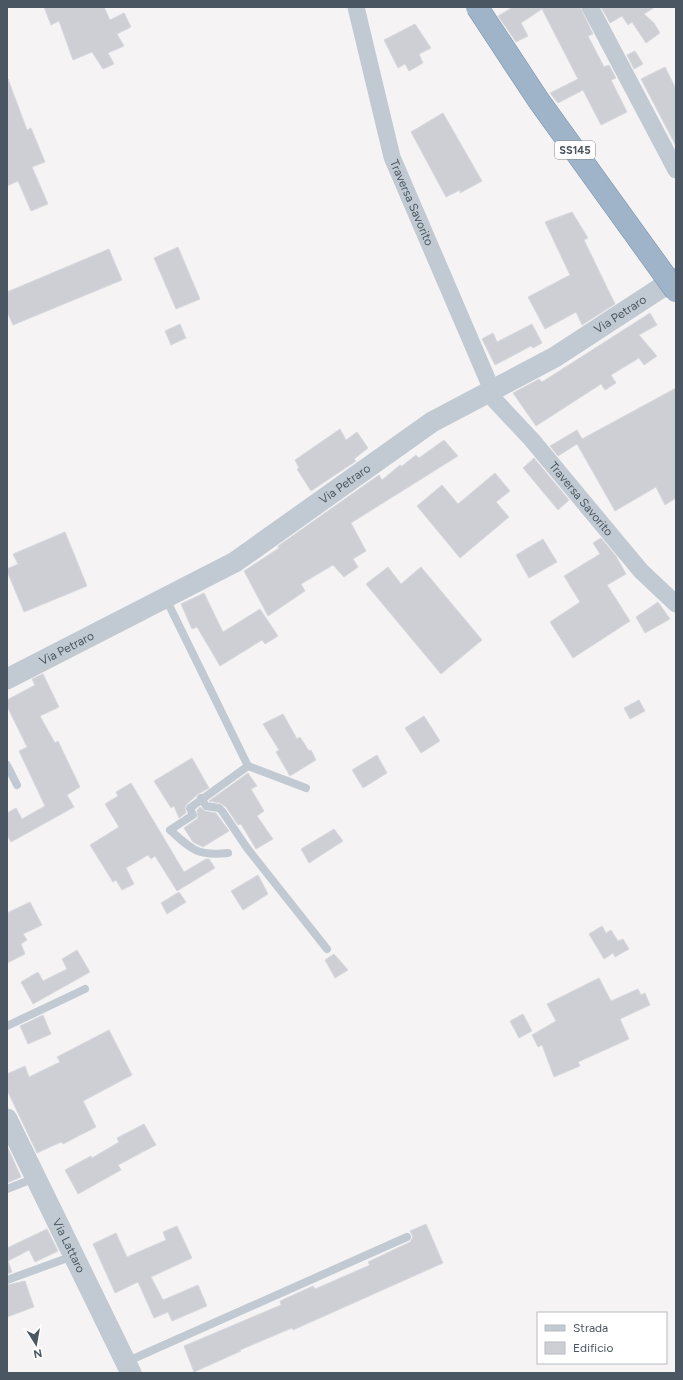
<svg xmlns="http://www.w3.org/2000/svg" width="683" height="1380" font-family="Figtree,sans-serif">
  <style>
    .building { fill: #cdcfd5; stroke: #d7d9de }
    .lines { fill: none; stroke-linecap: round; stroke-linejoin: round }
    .service { stroke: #c1cad2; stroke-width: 8 }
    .minor { stroke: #c1cad2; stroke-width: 17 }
    .tertiary { stroke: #c1cad2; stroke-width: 21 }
    .trunk-bridge-casing { stroke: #7690ad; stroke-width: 23; stroke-linecap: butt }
    .trunk-bridge { stroke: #9fb4c9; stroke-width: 22 }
    .labels { text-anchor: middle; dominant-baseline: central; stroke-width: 3; stroke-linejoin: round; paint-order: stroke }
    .shield { fill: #fff; stroke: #808990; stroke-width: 1 }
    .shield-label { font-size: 11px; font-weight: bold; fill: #4a5661 }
    .street-label { font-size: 12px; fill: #4a5661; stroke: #fff }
  </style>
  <rect width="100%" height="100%" fill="#f5f3f3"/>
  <!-- building -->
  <path class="building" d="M44 7H104L110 20 124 13 131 27 117 34 124 46 108 53 114 64 103 69 92 52 73 60 59 21 51 25Z
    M513 7H580L593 34 588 36 604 67 609 65 616 78 611 80 627 112 601 125 583 90 558 103 550 93 578 79 542 9 521 23 528 36 516 42 498 16Z
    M601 7H655L644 14 654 23 660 33 646 43 632 22 628 25 622 16 610 23Z
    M415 24 431 48 419 54 423 63 409 71 405 64 398 68 384 40Z
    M635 51 643 64 634 69 627 55Z
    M665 67 676 89V146L641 79Z
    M8 79 27 130 31 128 45 162 32 167 48 204 31 211 18 181 7 186Z
    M443 113 482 181 460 193V190L446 197 411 132Z
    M572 212 588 238 584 240 615 304 582 325 576 312 545 329 528 297 570 275 545 222Z
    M178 247 200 299 176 309 154 258Z
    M109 249 122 280 13 325 7 312V292Z
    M650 313 657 325 639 335 657 356 644 365 639 358 611 375 616 383 605 390 601 384 536 426 513 393 539 379 542 382Z
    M180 324 186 338 171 345 165 331Z
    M532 324 542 343 533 348 531 346 495 365 482 339 493 333 497 342Z
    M676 388V498L665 505 656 487 615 511 577 444 558 456 550 446 577 430 582 439Z
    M340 429 346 440 357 432 368 448 354 459 356 461 311 491 297 469 299 468 295 460Z
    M444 440 458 456 351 523 366 551 353 559 358 567 344 577 333 565 301 584 305 591 268 616 244 571 279 548 278 546 369 482 379 475 382 480 400 465 402 466 416 455 419 458Z
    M534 458 569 500 558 510 523 468Z
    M495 473 510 491 496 502 509 517 460 558 417 506 442 485 458 504Z
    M65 532 87 586 24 612 7 571V569L18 564 13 554Z
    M601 538 616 556 626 574 607 585 630 621 573 658 550 622 580 602 564 576 600 554 593 543Z
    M543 539 557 562 529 578 516 555Z
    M388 567 401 584 421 567 482 640 441 674 366 584Z
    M204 593 223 632 260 609 278 636 265 644 262 640 220 666 197 627 192 629 181 604Z
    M658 602 670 619 645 633 636 617Z
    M43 674 59 707 40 716 55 743 58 741 80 787 67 795 74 807 11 842 7 835V813L16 808 22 819 45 806 19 751 27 747 7 706V700L35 685 32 679Z
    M639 700 645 711 630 719 624 708Z
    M283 714 297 739 300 737 309 751 311 750 316 760 290 776 276 752 279 750 263 724Z
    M424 716 440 741 421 753 405 728Z
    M377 755 387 773 363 788 352 770Z
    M192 758 209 788 198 794 187 804 185 807 186 813 179 818 174 806 171 808 154 781Z
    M248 773 257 786 251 789 264 811 257 816 273 839 256 849 241 824 238 825 226 807 220 803 209 801Z
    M131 783 184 872 206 859H209L215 868 177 891 155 856 151 859 148 855 126 868 134 884 122 890 116 880 113 882 90 845 119 827 105 804 118 796 116 792Z
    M200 807 205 811 216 813 229 831 203 847 193 842 184 828 198 818 197 810Z
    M334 829 343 841 309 863 301 849Z
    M258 875 268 894 243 910 231 891Z
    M179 892 186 902 167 914 161 903Z
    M30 902 42 925 23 934 27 940 21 944 25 954 7 963V913Z
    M602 926 606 933 611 930 618 941 623 939 629 949 615 957 613 953 604 959 589 934Z
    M77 950 90 972 33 1004 21 982 38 972 43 981 67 969 62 959Z
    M334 954 348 970 335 978 325 960Z
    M599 978 611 1001 638 989 641 995 645 993 650 1005 620 1019 629 1039 578 1062 580 1066 554 1077 542 1045 538 1047 532 1035 556 1021 547 1004Z
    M523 1014 532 1031 519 1038 510 1021Z
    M43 1015 51 1034 28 1044 20 1026Z
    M109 1030 132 1075 83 1101 96 1127 63 1144 61 1142 37 1153 7 1090V1074L25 1066 29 1077 60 1062 57 1057Z
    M144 1124 156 1145 118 1165 121 1170 78 1194 65 1170 91 1156 92 1158 119 1142 117 1138Z
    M7 1146 21 1177 7 1183Z
    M426 1224 443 1263 293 1330 292 1328 240 1350 241 1351 194 1372 184 1346 281 1305 280 1301 313 1286 315 1289 370 1265 368 1262 410 1242 413 1237 410 1231Z
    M177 1226 192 1258 151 1277 163 1300 198 1285 207 1306 172 1321 168 1312 154 1318 138 1282 115 1293 93 1244 116 1233 127 1257 166 1240 163 1232Z
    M47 1229 58 1251 35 1262 29 1250 8 1261 12 1272 7 1274V1248Z
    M25 1281 34 1307 7 1317V1285Z"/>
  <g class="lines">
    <!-- service -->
    <path class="service" d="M166 599 248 766 306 788
      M7 765 17 785
      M201 798 206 806 219 808 222 811 247 848 327 949
      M228 853C197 856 192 850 170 830L193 815 190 808 248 766
      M7 1026 85 989
      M7 1189 35 1178
      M7 1280 73 1256
      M126 1362 407 1237"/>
    <!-- minor -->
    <g class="minor">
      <path id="s1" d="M356 7 392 157 492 390"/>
      <path d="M590 7 676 170"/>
      <path id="s2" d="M488 393 532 440 641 571 676 604"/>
    </g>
    <!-- tertiary -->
    <g class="tertiary">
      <path id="s3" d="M7 679 235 562 432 422 555 357 676 278"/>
      <path id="s4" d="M7 1119 131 1373"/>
    </g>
    <!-- trunk-bridge casing -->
    <g class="trunk-bridge-casing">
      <path id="trunk-bridge" d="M477 7 539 101 676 291"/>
    </g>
    <!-- trunk-bridge -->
    <use href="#trunk-bridge" class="trunk-bridge"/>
  </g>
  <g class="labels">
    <!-- shield labels -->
    <rect class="shield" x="555" y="141" width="40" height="18" rx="3"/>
    <g class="shield-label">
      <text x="575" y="150">SS145</text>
    </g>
    <!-- street labels -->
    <g class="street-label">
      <text stroke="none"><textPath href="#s1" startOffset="204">Traversa Savorito</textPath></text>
      <text stroke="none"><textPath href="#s3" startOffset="715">Via Petraro</textPath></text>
      <text stroke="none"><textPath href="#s3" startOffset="391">Via Petraro</textPath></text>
      <text stroke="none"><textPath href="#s2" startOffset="141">Traversa Savorito</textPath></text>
      <text stroke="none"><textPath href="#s3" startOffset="67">Via Petraro</textPath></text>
      <text stroke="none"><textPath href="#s4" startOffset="141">Via Lattaro</textPath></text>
    </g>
  </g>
  <!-- border -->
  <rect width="683" height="1380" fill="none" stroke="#4a5661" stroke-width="16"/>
  <!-- legend -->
  <rect x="537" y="1312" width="130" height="52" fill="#ffffff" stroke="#b7bbc0"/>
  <rect x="545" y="1325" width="20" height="6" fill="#c1cad2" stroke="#b7bbc0"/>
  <text x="573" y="1332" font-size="12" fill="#4a5661">Strada</text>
  <rect x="545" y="1342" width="20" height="12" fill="#cdcfd5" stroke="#b7bbc0"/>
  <text x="573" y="1352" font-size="12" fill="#4a5661">Edificio</text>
  <!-- north arrow -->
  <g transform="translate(36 1344) rotate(169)" stroke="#ffffff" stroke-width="3" paint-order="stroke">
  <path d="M0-3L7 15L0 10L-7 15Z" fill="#4a5661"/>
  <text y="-6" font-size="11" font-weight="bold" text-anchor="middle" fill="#4a5661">N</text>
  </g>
</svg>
